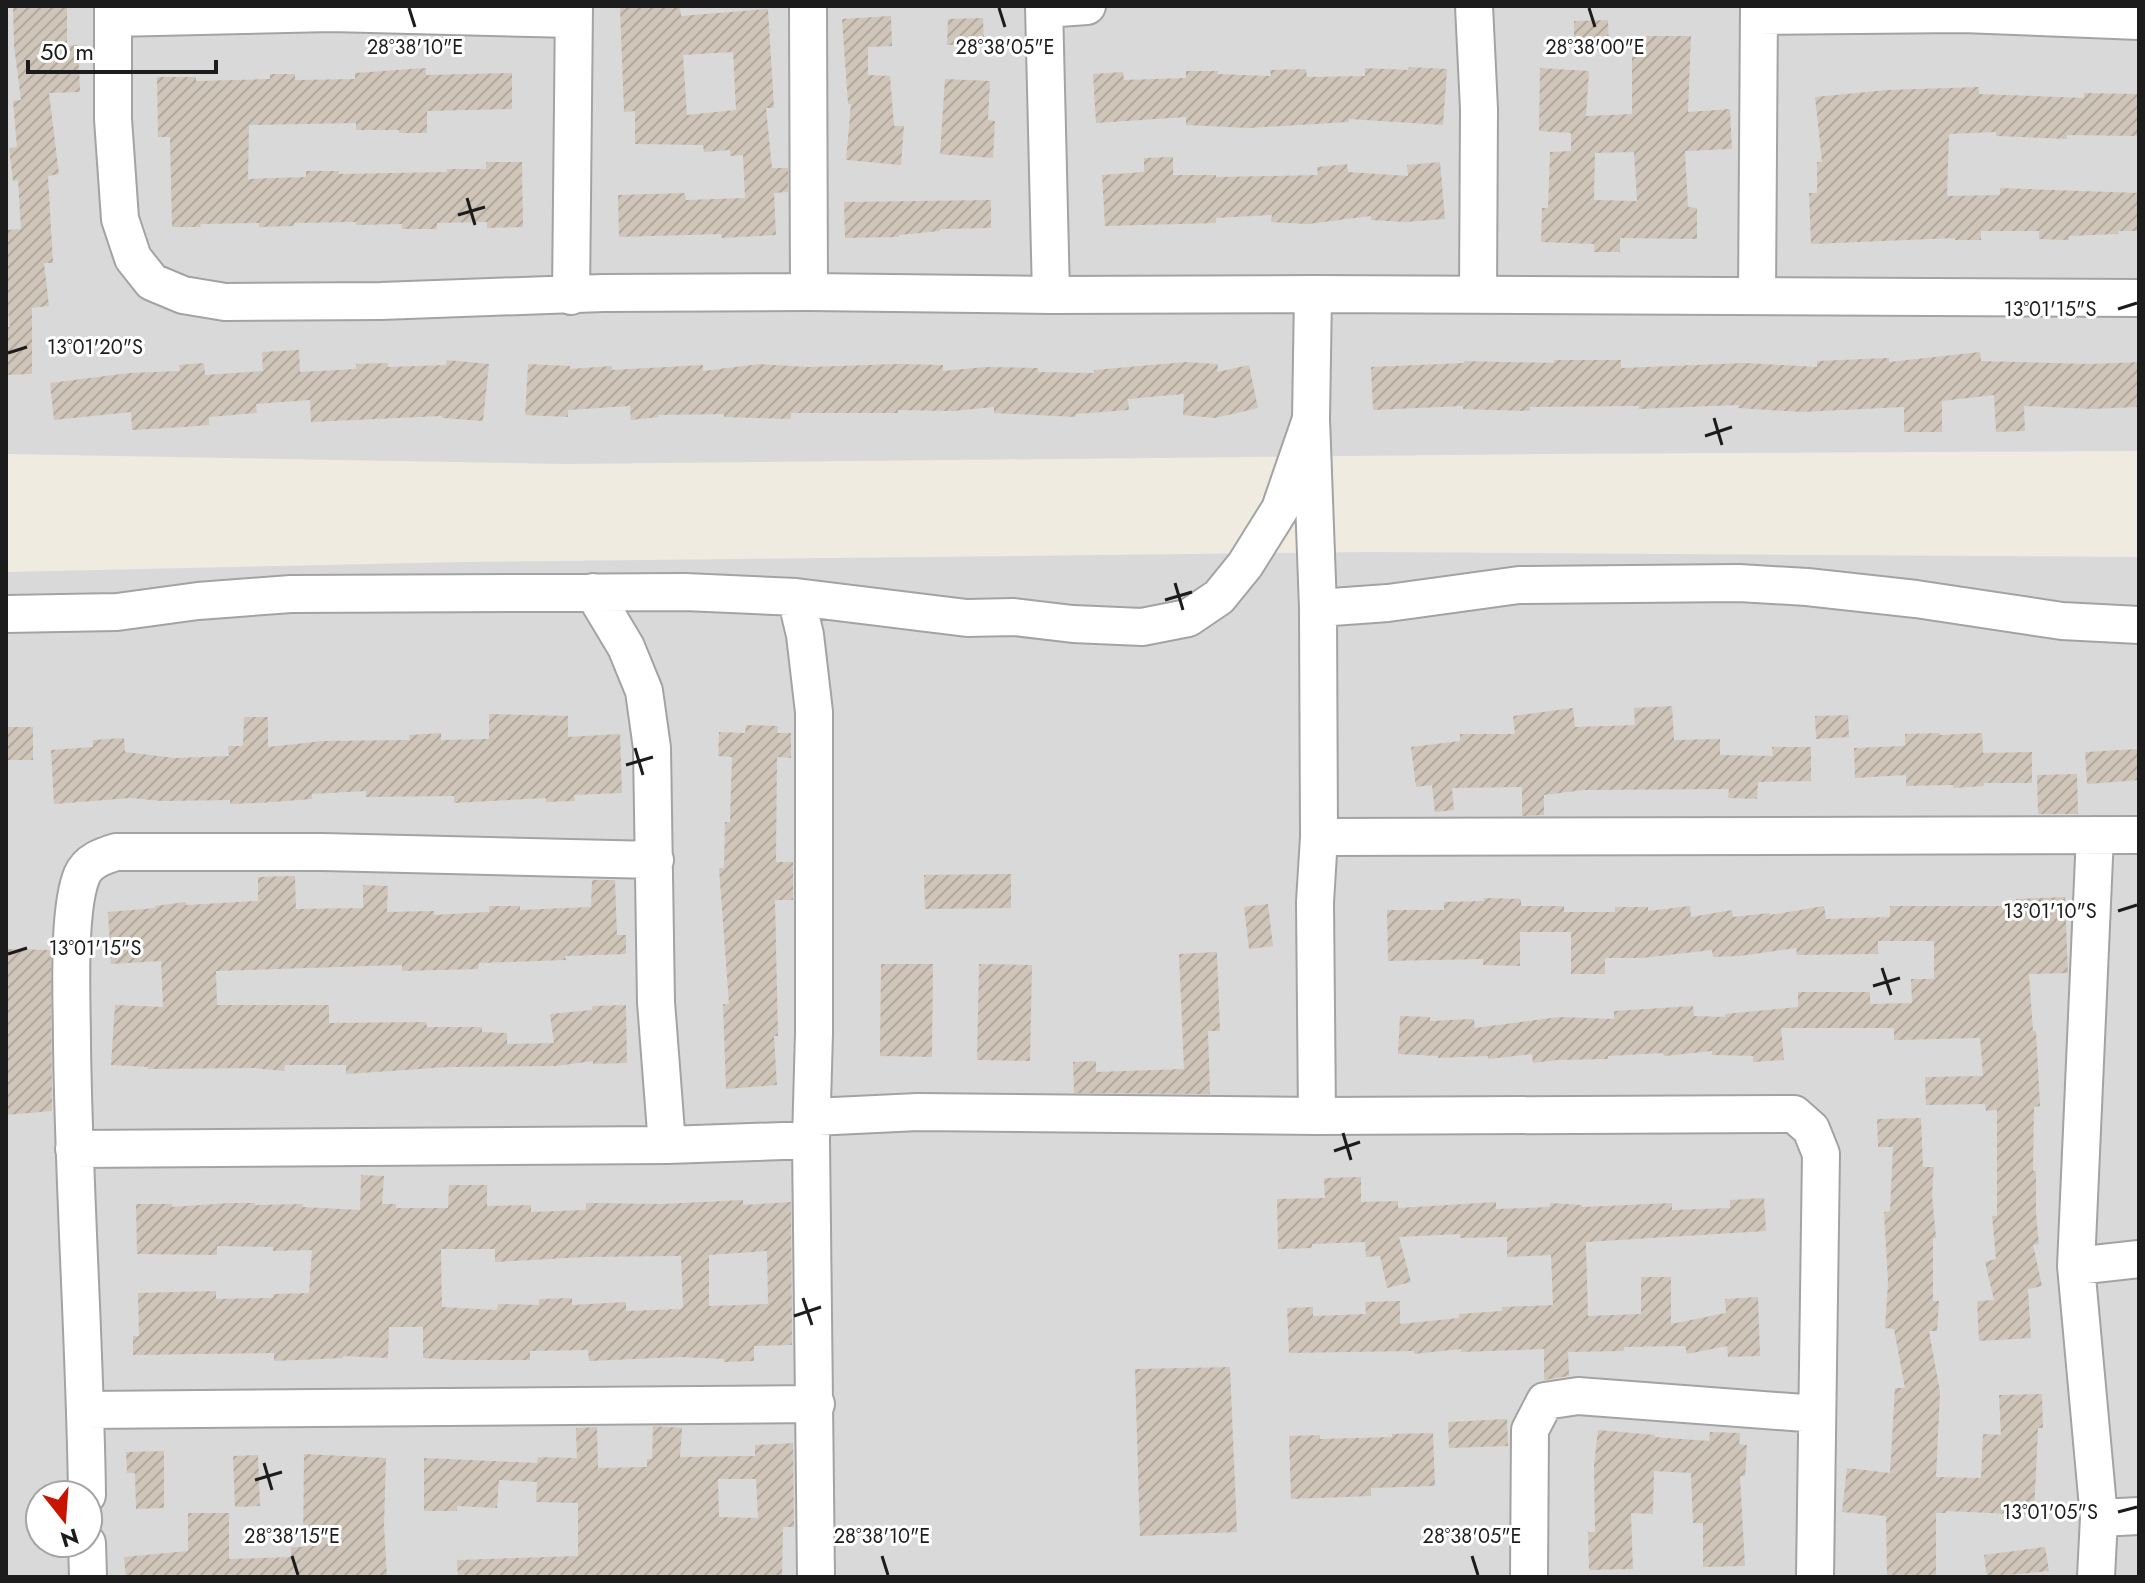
<svg xmlns="http://www.w3.org/2000/svg" width="2145" height="1583" font-family="Jost,sans-serif">
  <style>
    .residential { fill: #dad9d9; fill-rule: evenodd }
    .building { fill: url(#building-hatch); fill-rule: evenodd }
    .lines { fill: none; stroke-linecap: round; stroke-linejoin: round }
    .minor-casing { stroke: #a3a3a3; stroke-width: 40 }
    .minor { stroke: #fff; stroke-width: 36 }
    .ticks { fill: none; stroke: #1c1c1c; stroke-width: 3 }
    .ticks-label { font-size: 20px; text-anchor: middle; fill: #1c1c1c; stroke: #fff; stroke-width: 6; stroke-linejoin: round; paint-order: stroke }
  </style>
  <defs>
    <pattern id="building-hatch" width="6" height="6" patternUnits="userSpaceOnUse" patternTransform="scale(2)"><rect width="6" height="6" fill="#cfc5b9"/><path d="M-1 1l2-2M0 6l6-6M5 7l2-2" fill="none" stroke="#b1a99e"/></pattern>
  </defs>
  <rect width="100%" height="100%" fill="#efebe0"/>
  <!-- residential -->
  <path class="residential" d="M6 6H2139V451L1542 454 565 464 6 454Z
    M1371 552 2139 557V1577H6V572L463 562ZM40 1495H88V1543H40Z"/>
  <!-- building -->
  <path class="building" d="M13 6H67V46L78 45 80 92 49 93 59 174 48 176 53 263H44L49 306 32 308V374L6 375V327H10L6 297V230L21 229 18 180 13 181 9 148 17 147 13 101 21 100 14 46Z
    M680 6 681 16 768 9 774 108H766L772 168H788V192L774 193 776 235 722 238 721 234 619 237 618 195 685 193 686 200 745 198 743 155 730 156V150L704 152 703 145 635 144V111L624 112 620 8ZM733 52 736 110 687 115 683 55Z
    M891 16 892 46 868 47V75L890 76 894 126H904L901 165 846 160 851 104H848L842 19Z
    M983 18 984 44 947 45 948 19Z
    M1608 20 1609 51 1574 52V21Z
    M1632 36H1691L1688 112 1730 109 1732 149 1685 151 1688 207 1697 208V239L1620 238V252H1594V244L1541 242 1542 208H1548L1550 152 1571 151V133L1539 131 1540 68 1589 71 1586 116 1632 114ZM1634 152 1637 201 1594 200 1595 153Z
    M1409 67 1447 69 1443 125 1349 119V122L1249 128 1186 125V117L1096 123 1093 74 1123 72 1124 80 1186 78V71H1218V74L1271 76 1270 70 1306 69 1307 77 1365 76V68L1408 70Z
    M426 68V75L512 73V109L427 111V133H399V130H356V123L249 125 248 179 306 177V171H339V174L447 172V169H486V162H522L523 227 487 228V222L437 223V229H402V224L356 225V222L294 223V226L259 227V223L200 224 201 227H172L170 137H158L157 77H196V81L270 79V74H295V80L355 79V73Z
    M945 79 990 81 988 120 995 121 993 158 940 154Z
    M1979 87V94L2084 98V93L2139 94V136L2067 135V139L1996 136V132L1949 134 1947 196 2000 195V188L2139 193V231H2118V234L2069 236V240L2039 239V231H1981V240H1955V238L1811 244 1809 193H1817V162H1822L1815 97 1887 90Z
    M1173 157V175H1216V177L1318 175 1317 167 1347 164 1348 172 1408 176 1407 165 1440 162 1445 219 1406 222 1371 220V216L1308 224 1271 222 1272 215 1216 218V223L1105 226 1102 175 1144 172V158Z
    M991 200V228L940 229V231L899 235V237L845 238 844 202Z
    M299 350 300 372 356 369V364L388 363V367L446 365 447 360 489 364 483 421 442 418V416L311 422 310 400 256 404 257 413 209 417V425L185 427 132 430 131 412 54 420 50 383 129 373 180 371 179 365 204 363 205 375 263 371 262 352Z
    M1980 352 1981 361 2092 364 2139 362V407L2092 409 2024 406 2025 431 1996 432 1994 395 1942 401V432H1904V407L1802 412 1738 408 1739 405 1639 409V406L1530 407V411L1463 409V406L1373 410 1371 367 1464 363V361L1554 363V360H1621V368L1745 363 1817 367V361L1889 358V362Z
    M1186 362 1218 364 1217 372 1249 365 1258 408 1215 418 1183 415 1184 394 1128 399 1129 410 1076 414V417L994 413V407L953 411 898 410V413H791V419L724 417V414L658 415 659 417 631 420 630 406 568 410V417L525 415 528 364 570 366V369L612 366V370L703 365V371L760 364 808 367 898 364 943 365V371L985 367 1038 368V372L1094 373V370Z
    M1672 706 1674 740 1720 739V755L1773 756 1772 747H1811V781L1758 782 1757 799 1728 798 1729 789 1584 790 1544 795V815L1522 816V787L1452 788 1454 810 1435 812 1432 785 1416 787 1411 747 1460 741V734H1515L1513 716 1573 708 1575 727 1635 725 1634 708Z
    M489 714 568 716V737L620 734 622 793 574 795 575 801 546 802V798L454 803V796L366 797V791L312 794V799L259 803 230 804V800L162 801 131 798 54 804 51 750 93 747V740L124 738 125 752 175 758 229 756 228 746H243L244 717H268V747L323 741 410 740 409 735 441 733V740L489 739Z
    M1848 715 1849 737 1816 739 1815 716Z
    M746 725 778 726 777 733H791V758L777 757 776 862H793V900H775L778 1036H774L777 1085 726 1089 723 1004H729L719 868H724L725 822H730L732 757 718 756 719 732 745 733Z
    M6 727H33V760H6Z
    M1940 733V735L1982 733 1983 753 2032 752V783H1984V786L1953 788V785L1906 786V775L1855 778 1854 748 1905 746V734Z
    M2139 749V780L2087 784 2085 752Z
    M2077 774 2078 814H2038L2037 775Z
    M1011 874V908L925 909 924 875Z
    M295 876 296 909 363 908V885L388 886 387 912 434 911V915L489 912V906H520V910L591 907 592 880H615L617 935H626V954L565 956 566 960 479 963 478 969 402 971V965L216 971 217 1005H329V1023L426 1022 427 1027H482V1032L507 1033V1044L554 1043 550 1014 592 1010V1006L626 1005 627 1063 593 1064V1061L556 1066 449 1067 346 1074V1065H285L284 1071 253 1068 148 1069V1067L111 1065 115 1005 163 1007 161 961 111 964 108 912 156 908 155 906 186 902V905L258 901V877Z
    M2065 897 2068 973 2029 974 2033 1031H2036L2040 1106 2034 1107 2033 1171H2036V1214L2039 1244 2033 1245 2042 1286 2028 1289 2031 1338 1979 1341 1977 1301 1994 1300 1985 1262 1996 1259 1992 1216H1997V1110L1986 1111 1985 1104 1926 1105 1925 1077 1983 1076 1980 1038 1894 1040V1028H1781L1784 1060 1753 1062V1056L1712 1055V1051L1664 1056 1663 1053 1608 1056V1059L1557 1060 1533 1063 1532 1054 1488 1059V1056L1438 1058V1056L1398 1054 1400 1016 1430 1017V1021L1474 1019 1475 1028 1559 1017 1614 1019V1011L1693 1006 1694 1016 1725 1017V1014L1798 1007V992H1870V1004L1912 1003 1911 979H1934V941H1878V954L1797 955 1796 948 1740 956 1713 957 1712 950 1642 958H1605V974H1571V932H1520V966L1483 965V959L1388 961 1387 910H1444V902L1484 901V898L1521 899V906H1564V912H1615V907H1648V911L1690 906 1691 917 1732 910 1733 917 1770 913V915L1824 906 1826 919 1890 917V906H2016V899Z
    M1268 904 1273 946 1249 949 1244 907Z
    M6 949 51 950 52 1111 6 1115Z
    M1217 952 1220 1031H1208L1210 1094 1074 1093 1073 1062 1096 1061V1072L1184 1069 1179 954Z
    M881 964H933L932 1057 880 1056Z
    M979 964 1032 965 1030 1061 977 1060Z
    M1921 1118 1923 1167H1934L1932 1195 1936 1238H1933V1301H1939L1937 1331H1929L1940 1392 1936 1477 1981 1478 1983 1434 2001 1435 1999 1395 2042 1394 2043 1428H2038L2034 1515 1946 1511V1513H1936V1577H1887L1886 1516 1842 1512 1847 1468 1890 1473 1895 1388H1905L1894 1329 1885 1328 1888 1282 1884 1212 1890 1211 1893 1147H1878L1877 1119Z
    M361 1175 384 1176 382 1204H396V1208H448L449 1185H487V1206L531 1205V1212L586 1210V1203L662 1204 743 1200V1205L791 1202 792 1345 754 1346V1361L724 1362V1359L680 1357 589 1361 588 1350 530 1351V1360H455L423 1358V1327H389L388 1358 343 1356V1358L274 1361V1353L133 1355V1336H139L138 1293 216 1291V1299L273 1298V1294L309 1293 312 1250 273 1251V1247L217 1246V1255L137 1254 136 1204H172V1207L230 1203H255V1205L303 1204V1207L360 1210ZM441 1249H495V1262L586 1257 681 1256 683 1306 681 1309 626 1311V1302L572 1305V1298L539 1299V1305L498 1304 497 1310 442 1307ZM767 1251 768 1304 709 1306V1255Z
    M1361 1177V1202L1398 1201V1208L1496 1202V1209L1550 1207V1203L1582 1205V1207L1672 1203V1210L1730 1208V1200L1764 1198 1766 1231 1586 1242 1588 1316 1641 1314V1277H1671V1324L1726 1313 1725 1299 1758 1297 1760 1356 1728 1357 1727 1346 1687 1354 1685 1346 1624 1347V1351L1568 1352 1569 1376 1544 1380V1349L1461 1352V1349L1414 1354V1351L1289 1353 1287 1308 1313 1307V1316L1366 1314 1365 1302 1400 1301V1324L1459 1318V1314L1502 1311V1307L1553 1305 1551 1255 1507 1257V1237L1460 1238V1234L1399 1237 1411 1282 1387 1288 1380 1256 1366 1257 1365 1242 1312 1244V1248L1278 1249 1277 1199 1325 1198 1324 1178Z
    M1230 1367 1237 1532 1140 1536 1135 1369Z
    M1507 1419 1508 1446 1449 1448 1448 1422Z
    M653 1426 682 1428 680 1457 755 1456V1445L793 1443 794 1527H783L782 1577H458L457 1560 578 1556V1503L536 1502 537 1482 499 1480 497 1508 457 1506V1511H424V1458L537 1463 538 1457 577 1458 576 1428 597 1427 598 1468 647 1467V1459H652ZM718 1479H756L758 1518 719 1517Z
    M1598 1430 1655 1435 1654 1437 1709 1441 1710 1432 1740 1433 1739 1444 1747 1445 1745 1476H1740L1745 1566 1703 1567V1523H1693L1691 1473 1654 1471 1653 1514 1631 1513 1633 1569 1589 1570 1588 1532H1595L1594 1465Z
    M1433 1433 1435 1486 1371 1488V1496L1291 1499 1289 1436 1320 1435V1439L1392 1437V1434Z
    M164 1451V1508L136 1509 135 1473H127L126 1452Z
    M304 1454 386 1458 384 1526 387 1577H126L124 1557 188 1551V1513H229V1559L291 1557V1547H303Z
    M258 1455 260 1506 235 1507 233 1456Z
    M2045 1547 2049 1571 1987 1577 1984 1555Z"/>
  <g class="lines">
    <!-- minor casing -->
    <g class="minor-casing">
      <path id="minor" d="M113 6V119L120 219 133 258 152 282 183 295 225 302 381 301 603 293 809 292 1051 295 1313 294 2139 298
        M808 6 809 292
        M1044 6 1051 295
        M1474 6 1479 109 1478 295
        M1044 9 1087 6
        M1759 16 1963 14 2139 21
        M113 18 331 13 573 19
        M1313 294 1311 419 1318 608 1319 837 1315 902 1317 1116
        M571 296 574 6
        M1757 296 1759 6
        M593 592 626 647 644 691 652 748 656 1002 667 1145
        M796 597 805 635 814 712V1033L811 1140 816 1577
        M1318 608 1388 603 1519 585 1739 583 1807 587 1916 599 2062 621 2139 625
        M6 614 117 612 198 601 291 594 685 592 796 597 967 618 1014 617 1073 624 1142 627 1188 618 1219 597 1245 565 1280 509 1311 419
        M2095 835 2076 1266 2099 1518 2096 1577
        M1319 837 2139 835
        M813 1117 918 1112 1317 1116 1794 1114 1811 1129 1821 1154 1815 1577
        M74 1149 667 1145 811 1140
        M2076 1266 2139 1259
        M86 1410 816 1404
        M87 1495C85 1345 74 1195 72 1044 72 1003 67 911 82 875 88 861 103 856 116 852H323L655 860
        M2099 1518 2139 1516
        M87 1543 88 1577
        M1529 1577 1530 1430 1545 1401 1578 1396 1817 1414"/>
    </g>
    <!-- minor -->
    <use href="#minor" class="minor"/>
  </g>
  <!-- ticks -->
  <path class="ticks" d="M409 8 415 27M999 8 1005 27M1589 8 1595 27M467 198 475 225M458 215 485 207M2118 309 2137 303M8 353 27 347M1714 418 1722 445M1705 436 1732 427M1175 583 1183 610M1165 600 1192 592M635 748 643 775M626 765 653 757M2118 911 2137 905M8 954 27 948M1882 968 1891 995M1873 986 1900 978M1343 1133 1351 1160M1334 1151 1360 1142M803 1298 812 1325M794 1316 821 1307M264 1463 272 1490M255 1480 282 1472M2118 1512 2137 1507M292 1556 298 1575M882 1556 888 1575M1472 1556 1478 1575"/>
  <g class="ticks-label">
    <text x="415" y="54">28°38'10"E</text>
    <text x="1005" y="54">28°38'05"E</text>
    <text x="1595" y="54">28°38'00"E</text>
    <text x="2050" y="316">13°01'15"S</text>
    <text x="95" y="354">13°01'20"S</text>
    <text x="2050" y="918">13°01'10"S</text>
    <text x="95" y="955">13°01'15"S</text>
    <text x="2050" y="1519">13°01'05"S</text>
    <text x="292" y="1543">28°38'15"E</text>
    <text x="882" y="1543">28°38'10"E</text>
    <text x="1472" y="1543">28°38'05"E</text>
  </g>
  <!-- border -->
  <rect width="2145" height="1583" fill="none" stroke="#1c1c1c" stroke-width="16"/>
  <!-- north arrow -->
  <g transform="translate(64 1519) rotate(163)"><circle r="38" fill="#ffffff" stroke="#a4a4a4" stroke-width="2"/>
  <path d="M0-6L14 30L0 20L-14 30Z" fill="#c81500"/>
  <text y="-12" font-size="22" font-weight="bold" text-anchor="middle" fill="#1c1c1c">N</text>
  </g>
  <!-- scale -->
  <path d="M28 60v12h188v-12" fill="none" stroke="#1c1c1c" stroke-width="4"/>
  <text x="40" y="60" font-size="24" fill="#1c1c1c" stroke="#ffffff" stroke-width="6" paint-order="stroke">50 m</text>
</svg>
